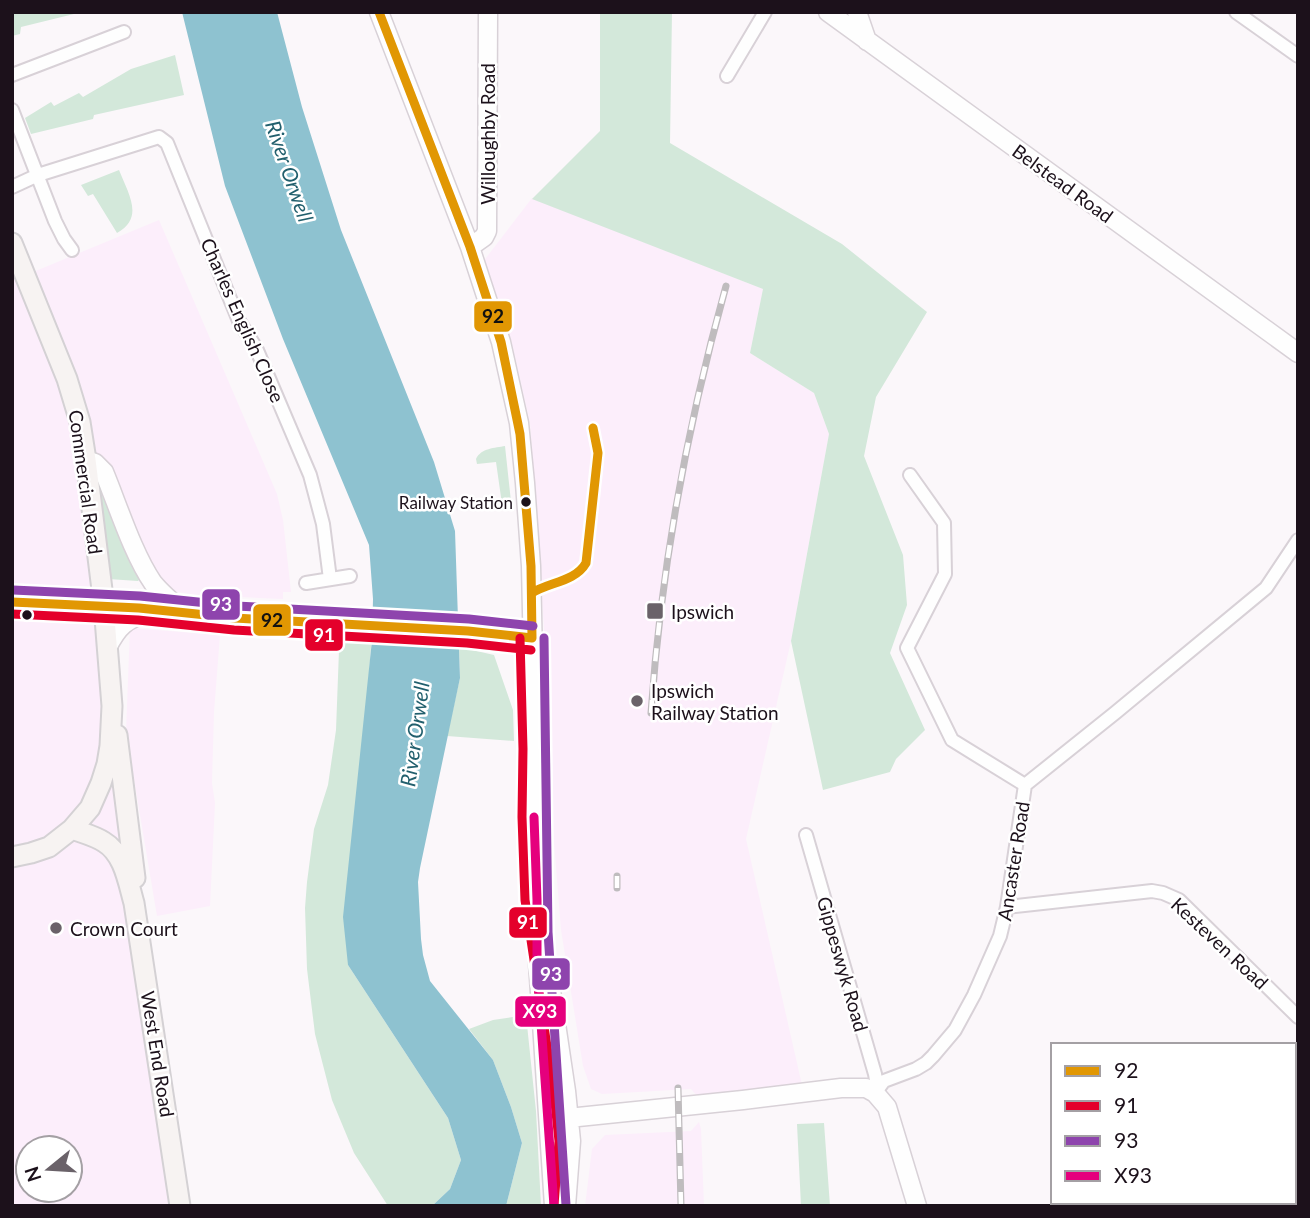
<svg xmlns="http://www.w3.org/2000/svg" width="1310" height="1218" font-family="Lato,sans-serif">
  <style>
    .built { fill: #fceefb; fill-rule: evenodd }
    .green { fill: #d3e8da }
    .water { fill: #8ec2d0 }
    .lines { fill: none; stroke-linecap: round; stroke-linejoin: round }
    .street-casing { stroke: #d8d1d7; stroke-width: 16 }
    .secondary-casing { stroke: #d8d1d7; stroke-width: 21 }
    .primary-casing { stroke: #d4d1d4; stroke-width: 23 }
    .street { stroke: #fefefe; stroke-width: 12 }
    .secondary { stroke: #fefefe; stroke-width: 18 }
    .primary { stroke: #f7f3f2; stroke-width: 19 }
    .rail-casing { stroke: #bfbcbe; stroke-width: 7 }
    .rail { stroke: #fff; stroke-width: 4.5; stroke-dasharray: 13; stroke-linecap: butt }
    .bus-1-casing { stroke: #fff; stroke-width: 14 }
    .bus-2-casing { stroke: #fff; stroke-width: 14 }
    .bus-3-casing { stroke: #fff; stroke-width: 14 }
    .bus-4-casing { stroke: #fff; stroke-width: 14 }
    .bus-1 { stroke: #e19703; stroke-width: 9 }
    .bus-2 { stroke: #e4002b; stroke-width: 9 }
    .bus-3 { stroke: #8e44ad; stroke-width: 9 }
    .bus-4 { stroke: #e5007d; stroke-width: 9 }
    .bus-dot { fill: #1c111b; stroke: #fff; stroke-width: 2.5 }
    .poi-dot { fill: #6a6269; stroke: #fff; stroke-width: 2.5 }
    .labels { text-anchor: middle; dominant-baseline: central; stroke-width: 5; stroke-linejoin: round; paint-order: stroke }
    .bus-label { font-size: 17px; fill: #1c111b; stroke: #fff; text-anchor: end }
    .street-label { font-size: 19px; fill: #1c111b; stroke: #fff }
    .poi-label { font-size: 19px; fill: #1c111b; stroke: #fff; text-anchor: start }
    .water-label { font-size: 21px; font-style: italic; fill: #215f6d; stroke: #fff }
    .line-badge { stroke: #fff; stroke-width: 2.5 }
    .badge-label { font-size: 19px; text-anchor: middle; font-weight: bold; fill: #fff }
    .pale-badge-label { font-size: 19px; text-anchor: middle; font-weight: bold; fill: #111 }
  </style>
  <rect width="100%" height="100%" fill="#fbf7fa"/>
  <!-- built -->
  <path class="built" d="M532 198 763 289 750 353 814 393 829 434 791 641 746 839 802 1085 698 1097 691 1089 602 1094 591 1089 583 1066 561 930 545 728 544 628 530 423 511 339 479 267Z
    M159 220 277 494 283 520 291 592H283V599L197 595 158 589 95 463 104 606 180 1206H12V243L26 275ZM28 1148H70V1190H28Z
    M130 628 220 635 214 712 212 783 215 803 210 906 157 916 126 732Z
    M699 1122 701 1129 704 1206H585L592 1149 605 1135 691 1131Z"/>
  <!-- green -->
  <path class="green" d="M12 12H78V13L21 27 20 34 12 36Z
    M600 12H672L670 143 842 244 927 312 876 397 864 456 903 555 907 605 890 653 925 730 896 759 890 772 823 790 791 641 829 434 814 393 750 353 763 289 532 199 600 131Z
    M175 55 184 95 94 115 93 119 31 134 25 118 51 102 54 106 79 93 83 97 131 69Z
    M119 170C128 193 145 218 117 233L93 194 88 196 81 185Z
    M505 446 512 511H503L496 462 477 464 476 459C481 448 495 448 505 446Z
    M101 481 142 576 138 581 108 579 98 482Z
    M373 619 348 965 448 1118 461 1160 450 1189 432 1206H388L354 1153 332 1100 315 1034 307 969 305 908 307 882 314 829 328 785 336 730 339 650 329 624Z
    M459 647 494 655 513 710 514 741 447 736 460 678Z
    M526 1015 536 1111 541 1206H506L522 1143 511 1107 493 1060 469 1029 493 1020Z
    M824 1123 830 1206H801L797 1124Z"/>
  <!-- water -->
  <path class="water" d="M182 12H277L302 107 341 230 434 462 455 531 460 678 420 868 418 882 421 939 423 955 430 981 493 1060 511 1107 522 1143 506 1206H432L450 1189 461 1160 448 1118 348 965 343 917 372 640 373 599 369 545 283 339 225 186Z"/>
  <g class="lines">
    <!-- street casing -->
    <g class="street-casing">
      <path id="street" d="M1236 12 1298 56
        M12 75 124 32
        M727 76 765 12
        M12 110 55 221 64 239 72 250
        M12 187 38 175 159 137 167 143 239 321 256 348 310 475 323 524 330 579
        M910 475 944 523 945 574 907 648 952 740 1025 785
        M306 583 350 576
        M12 602 104 606
        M806 835 875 1074 876 1080 875 1092
        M1007 907 1152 891 1163 893 1179 900 1298 1017
        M875 1093 884 1081 916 1069 926 1063 933 1056 955 1030 974 995 1000 936 1007 907 1025 785 1115 713 1266 588 1298 540"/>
    </g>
    <!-- secondary casing -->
    <g class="secondary-casing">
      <path id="secondary" d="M379 12 470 247 501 342 519 423 525 483 531 566 535 749 534 817 537 900 536 932 554 1206
        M828 12 1298 353
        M857 12 867 41
        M470 247 484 237 487 231 488 12
        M86 460 95 463 104 472C118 506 133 554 153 583 162 594 174 604 185 613
        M104 606 235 618 468 631 532 638
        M107 648C118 626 126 619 150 612
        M548 970 566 1091 571 1141 566 1206
        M549 1120 743 1100 841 1088H866L875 1093 887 1107 917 1206"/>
    </g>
    <!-- primary casing -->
    <g class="primary-casing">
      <path id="primary" d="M12 243 67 379 80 422 86 460 104 606 112 706 110 746 107 764 101 783 90 808 72 829 49 847 31 853 12 857
        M117 735 135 878
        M72 829C83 833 95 836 104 842 124 854 128 882 134 903L180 1206"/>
    </g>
    <!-- street -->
    <use href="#street" class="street"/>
    <!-- secondary -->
    <use href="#secondary" class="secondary"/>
    <!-- primary -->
    <use href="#primary" class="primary"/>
    <!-- rail casing -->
    <g class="rail-casing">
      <path id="rail" d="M651 713C661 568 687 426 726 286
        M617 876V888
        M678 1088 681 1206"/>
    </g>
    <!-- rail -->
    <use href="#rail" class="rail"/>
    <!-- bus-1 casing -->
    <g class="bus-1-casing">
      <path id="bus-1" d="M379 12 470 247 501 342 520 434 531 566 532 638
        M532 593C549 582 575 582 586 563L598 453 593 428
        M12 602 139 608 235 618 468 631 532 638"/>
    </g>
    <!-- bus-2 casing -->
    <g class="bus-2-casing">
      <path id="bus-2" d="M12 614 138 620 234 630 467 643 531 650
        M520 638 523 749 522 817 525 900 554 1093 559 1141 554 1205"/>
    </g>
    <!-- bus-3 casing -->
    <g class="bus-3-casing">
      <path id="bus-3" d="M13 590 140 596 236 606 469 619 533 626
        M544 638 548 932 566 1205"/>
    </g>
    <!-- bus-4 casing -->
    <g class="bus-4-casing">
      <path id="bus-4" d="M534 817 537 900V967L554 1206"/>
    </g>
    <!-- bus-1 -->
    <use href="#bus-1" class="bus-1"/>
    <!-- bus-2 -->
    <use href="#bus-2" class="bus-2"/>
    <!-- bus-3 -->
    <use href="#bus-3" class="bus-3"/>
    <!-- bus-4 -->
    <use href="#bus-4" class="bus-4"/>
  </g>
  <!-- markers -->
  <g class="bus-dot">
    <circle cx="526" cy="502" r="6"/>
    <circle cx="27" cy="615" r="6"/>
  </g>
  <g class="poi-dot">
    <rect x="646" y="602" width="18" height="18" rx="3.5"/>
    <circle cx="637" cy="701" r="7"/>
    <circle cx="56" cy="928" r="7"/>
  </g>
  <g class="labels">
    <!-- bus labels -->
    <g class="bus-label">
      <text x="513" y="502">Railway Station</text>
    </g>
    <!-- street labels -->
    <g class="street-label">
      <text transform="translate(487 134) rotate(-90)">Willoughby Road</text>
      <text transform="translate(1063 183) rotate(36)">Belstead Road</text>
      <text transform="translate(243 320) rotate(66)">Charles English Close</text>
      <text transform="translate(86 482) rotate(82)">Commercial Road</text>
      <text transform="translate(1013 861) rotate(-81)">Ancaster Road</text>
      <text transform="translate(1220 943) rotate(43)">Kesteven Road</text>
      <text transform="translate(843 964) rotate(74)">Gippeswyk Road</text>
      <text transform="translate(158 1054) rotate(81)">West End Road</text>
    </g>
    <!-- poi labels -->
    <g class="poi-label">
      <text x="671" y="611">Ipswich</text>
      <text x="651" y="690">Ipswich<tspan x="651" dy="22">Railway Station</tspan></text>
      <text x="70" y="928">Crown Court</text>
    </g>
    <!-- water labels -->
    <g class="water-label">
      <text transform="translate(290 171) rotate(71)">River Orwell</text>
      <text transform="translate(414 734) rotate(-82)">River Orwell</text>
    </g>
  </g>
  <g class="line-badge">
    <rect x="473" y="300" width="40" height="33" rx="7" fill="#e19703"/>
    <rect x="201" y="588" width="40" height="33" rx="7" fill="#8e44ad"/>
    <rect x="252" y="603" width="40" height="34" rx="7" fill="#e19703"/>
    <rect x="304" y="618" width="40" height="34" rx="7" fill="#e4002b"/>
    <rect x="508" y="906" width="40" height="33" rx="7" fill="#e4002b"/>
    <rect x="531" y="957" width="40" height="34" rx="7" fill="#8e44ad"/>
    <rect x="514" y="995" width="53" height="33" rx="7" fill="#e5007d"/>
  </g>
  <g class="badge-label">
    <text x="221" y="611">93</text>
    <text x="324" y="642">91</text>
    <text x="528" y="929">91</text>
    <text x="551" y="981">93</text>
    <text x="540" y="1018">X93</text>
  </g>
  <g class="pale-badge-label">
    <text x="493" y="323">92</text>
    <text x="272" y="627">92</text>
  </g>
  <!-- border -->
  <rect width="1310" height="1218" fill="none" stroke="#1c111b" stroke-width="28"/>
  <!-- legend -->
  <rect x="1051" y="1043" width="245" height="161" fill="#ffffff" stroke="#a4a0a4" stroke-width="2"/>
  <rect x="1065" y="1066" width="35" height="10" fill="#e19703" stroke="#a4a0a4" stroke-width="2"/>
  <text x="1114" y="1078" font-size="21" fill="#1c111b">92</text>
  <rect x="1065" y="1101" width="35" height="10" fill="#e4002b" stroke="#a4a0a4" stroke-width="2"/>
  <text x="1114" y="1113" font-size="21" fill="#1c111b">91</text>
  <rect x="1065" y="1136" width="35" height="10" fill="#8e44ad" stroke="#a4a0a4" stroke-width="2"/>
  <text x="1114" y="1148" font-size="21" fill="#1c111b">93</text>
  <rect x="1065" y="1171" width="35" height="10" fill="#e5007d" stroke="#a4a0a4" stroke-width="2"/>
  <text x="1114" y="1183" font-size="21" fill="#1c111b">X93</text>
  <!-- north arrow -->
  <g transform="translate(49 1169) rotate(252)"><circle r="33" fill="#ffffff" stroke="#a4a0a4" stroke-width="2"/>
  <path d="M0-5L12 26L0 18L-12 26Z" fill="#6a6269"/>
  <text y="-10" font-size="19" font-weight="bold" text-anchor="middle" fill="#1c111b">N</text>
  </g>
</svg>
